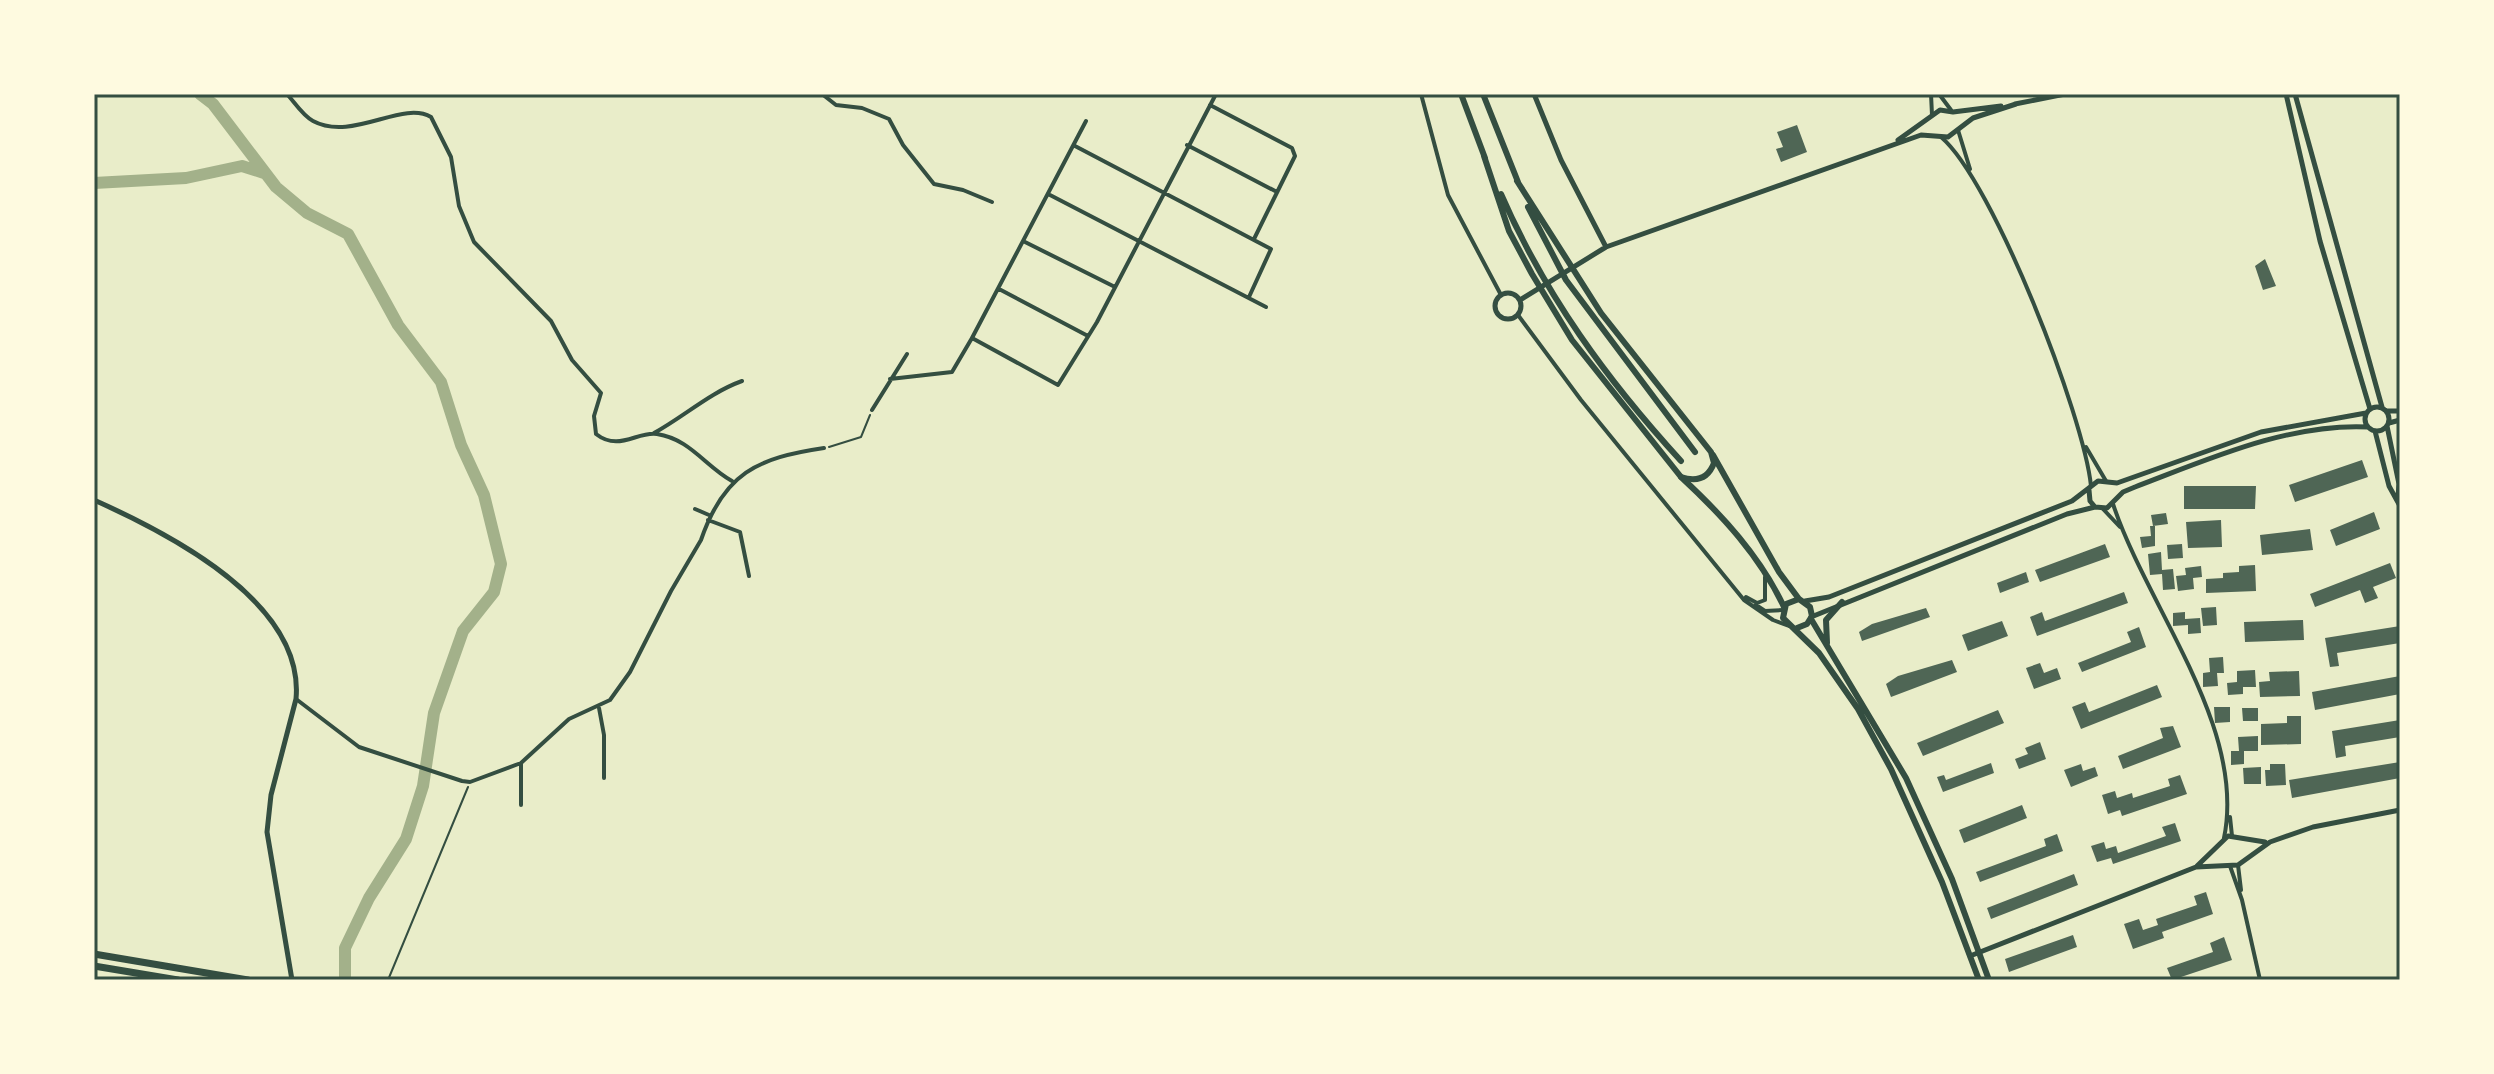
<svg xmlns="http://www.w3.org/2000/svg" width="2494" height="1074" font-family="Overpass,sans-serif">
  <style>
    .lines { fill: none; stroke-linecap: round; stroke-linejoin: round }
    .river { stroke: #a3b18a; stroke-width: 12 }
    .building { fill: #4f6655 }
    .path { stroke: #344e41; stroke-width: 2 }
    .minor { stroke: #344e41; stroke-width: 4 }
    .tertiary { stroke: #344e41; stroke-width: 5 }
    .secondary { stroke: #344e41; stroke-width: 5 }
    .primary { stroke: #344e41; stroke-width: 6 }
    .trunk { stroke: #344e41; stroke-width: 6 }
    .motorway { stroke: #344e41; stroke-width: 7 }
    .neatline { fill: none; stroke: #344e41; stroke-width: 3 }
  </style>
  <rect width="100%" height="100%" fill="#e9edc9"/>
  <g class="lines">
    <!-- river -->
    <path class="river" d="M200 94 213 104 276 187 307 213 348 234 398 325 441 382 461 445 484 495 501 564 494 592 463 631 434 713 423 786 406 839 369 898 345 948V980
      M94 183 186 178 242 166 264 173"/>
  </g>
  <!-- building -->
  <path class="building" d="M1797 125 1807 152 1781 162 1776 149 1783 147 1777 132Z
    M2265 259 2276 286 2263 290 2255 266Z
    M2362 460 2368 477 2295 502 2289 485Z
    M2184 486H2256L2255 509H2184Z
    M2374 512 2380 529 2336 546 2330 530Z
    M2166 513 2168 524 2153 526 2151 515Z
    M2221 520 2222 547 2188 548 2186 522Z
    M2150 526H2155V546L2142 548 2140 537 2151 536Z
    M2310 529 2313 550 2262 555 2260 535Z
    M2105 544 2110 557 2040 582 2035 570Z
    M2182 544 2183 558 2168 559 2167 545Z
    M2161 552 2162 570 2173 569 2175 589 2163 590 2162 574 2150 575 2148 554Z
    M2390 563 2396 578 2373 587 2378 598 2365 603 2360 590 2315 607 2310 594Z
    M2255 565 2256 591 2206 593V579L2223 578V573L2239 572V566Z
    M2201 566 2202 577 2193 578 2194 589 2178 591 2176 576 2186 575 2185 568Z
    M2026 572 2029 582 2000 593 1997 583Z
    M2124 592 2128 603 2037 636 2030 617 2042 612 2045 621Z
    M2216 607 2217 625 2203 626 2201 608Z
    M1926 608 1930 617 1862 641 1859 632 1872 624Z
    M2185 612V619L2200 618 2201 633 2188 634V625L2173 626V613Z
    M2303 620 2304 640 2245 642 2244 622Z
    M2002 621 2008 636 1968 651 1962 635Z
    M2400 626V643L2337 653 2339 666 2330 667 2325 638Z
    M2139 627 2146 647 2082 672 2078 663 2131 642 2127 632Z
    M2223 657 2224 673H2217L2218 686 2203 687V673L2210 672 2209 658Z
    M1952 660 1957 672 1891 697 1886 684 1898 676Z
    M2040 663 2044 673 2057 668 2061 679 2034 689 2026 668Z
    M2255 670 2256 687H2243V694L2228 695 2227 683 2237 682V671Z
    M2299 671 2300 696 2260 697 2259 682 2270 681 2269 672Z
    M2400 676V694L2315 710 2312 692Z
    M2157 685 2162 697 2081 729 2072 707 2085 702 2089 712Z
    M2214 707H2230V722L2215 723Z
    M2242 708H2258V721H2243Z
    M1998 710 2004 723 1923 756 1917 743Z
    M2287 716H2301V744L2261 745V724L2287 723Z
    M2400 720V737L2345 746 2346 756 2336 758 2332 731Z
    M2173 726 2181 747 2123 769 2118 756 2163 738 2160 728Z
    M2258 736V751H2244V764L2231 765V751H2239L2238 737Z
    M2040 742 2046 759 2019 769 2015 759 2028 754 2025 748Z
    M2400 762V778L2292 798 2289 780Z
    M1991 763 1994 773 1943 792 1937 777 1944 775 1946 780Z
    M2081 764 2083 771 2095 767 2098 776 2071 787 2064 770Z
    M2270 764H2285L2286 785 2266 786 2265 770H2270Z
    M2261 767V784H2244L2243 768Z
    M2180 775 2187 794 2122 816 2120 810 2108 814 2102 795 2115 791 2117 798 2132 793 2133 798 2170 786 2168 779Z
    M2022 805 2027 818 1964 843 1959 830Z
    M2175 823 2181 841 2113 864 2111 858 2097 862 2091 846 2104 842 2106 849 2116 846 2118 853 2166 836 2162 827Z
    M2057 834 2063 851 1980 882 1976 872 2046 846 2044 839Z
    M2074 874 2078 885 1991 919 1987 908Z
    M2206 892 2213 914 2162 932 2164 938 2133 949 2124 924 2139 919 2143 930 2158 925 2156 919 2197 905 2194 896Z
    M2073 935 2077 947 2009 972 2005 959Z
    M2224 937 2232 960 2172 980 2167 968 2213 952 2210 943Z"/>
  <g class="lines">
    <!-- path -->
    <path class="path" d="M829 447 861 437 870 415
      M388 980 468 787"/>
    <!-- minor -->
    <path class="minor" d="M287 94C295 103 303 116 313 121 352 142 402 100 431 117L451 157 459 206 474 242 551 321 572 360 601 393 594 416 596 434C619 452 637 431 657 434 690 439 705 466 732 481
      M822 94 836 105 862 108 889 119 903 145 934 184 963 190 992 202
      M1421 94 1448 195 1501 295
      M1931 94 1932 115
      M1939 94 1951 110
      M685 95 690 94
      M1210 105 1292 148 1295 156 1254 239
      M1958 130 1970 169
      M1941 137C1993 181 2084 416 2091 486
      M1187 145 1277 192
      M1075 146 1271 249 1249 297
      M1050 195 1266 307
      M1025 242 1115 287
      M999 289 1088 336
      M1518 315 1581 400 1744 600 1773 620 1789 626
      M972 338 1086 121
      M890 379 952 372 972 338 1058 385 1097 322 1216 94
      M872 410 907 354
      M654 433C685 416 709 393 742 381
      M2086 447 2106 481
      M2113 504C2147 607 2247 727 2224 838
      M695 509 709 515
      M2103 509 2120 527
      M708 520 740 532 749 576
      M1746 597 1757 603 1765 600V577
      M1756 605 1765 611 1783 610
      M296 699 359 747 462 781 470 782 521 763 569 719 610 700 630 672 671 591 701 540C724 473 757 458 824 448
      M599 708 604 735V778
      M521 805V763
      M2230 817 2232 836
      M2238 865 2241 890
      M2230 866 2242 900 2260 980"/>
    <!-- tertiary -->
    <path class="tertiary" d="M1534 94 1561 160 1606 247
      M2286 94 2320 241 2370 409
      M2295 94 2382 407
      M2015 104 2065 94
      M1898 140 1940 110 1953 112 2001 106
      M1495 306a13 13 0 1 1 26 0a13 13 0 1 1-26 0Z
      M1520 300 1606 247 1921 135 1948 137 1973 118 2016 104
      M2365 419a12 12 0 1 1 24 0a12 12 0 1 1-24 0Z
      M2387 411H2400
      M2389 423 2400 420
      M2387 426 2399 484 2398 497
      M2375 431 2389 486 2400 506
      M2089 490 2090 501 2095 507
      M1805 601 1829 597 2072 501 2098 481 2117 483 2261 432 2366 413
      M1811 617 2067 514 2095 507 2107 508 2123 492 2135 487C2209 459 2289 423 2368 427
      M2197 866 2228 836 2265 842
      M1970 956 2196 867 2238 865 2270 842 2313 827 2400 810"/>
    <!-- secondary -->
    <path class="secondary" d="M94 500C168 533 305 602 296 699L271 795 267 832 292 980"/>
    <!-- primary -->
    <path class="primary" d="M1713 455 1779 572 1799 599
      M1681 477C1722 515 1760 556 1784 607
      M1811 619 1906 778 1952 879 1989 980
      M1797 628 1807 624 1812 616 1810 607 1799 599 1786 604 1783 618 1819 653 1858 709 1891 769 1942 882 1979 980
      M1827 643 1826 620 1842 602"/>
    <!-- trunk -->
    <path class="trunk" d="M1461 94 1485 158
      M1483 94 1518 182
      M1484 156 1509 231 1532 274 1572 340 1681 477C1696 482 1708 479 1714 463L1711 452 1601 313 1517 181
      M1501 194C1545 295 1607 380 1681 461
      M1528 207 1566 280 1695 452"/>
    <!-- motorway -->
    <path class="motorway" d="M94 954 248 980
      M94 966 178 980"/>
  </g>
  <!-- border -->
  <rect width="2494" height="1074" fill="none" stroke="#fefae0" stroke-width="192"/>
  <rect x="96" y="96" width="2302" height="882" class="neatline"/>
</svg>
